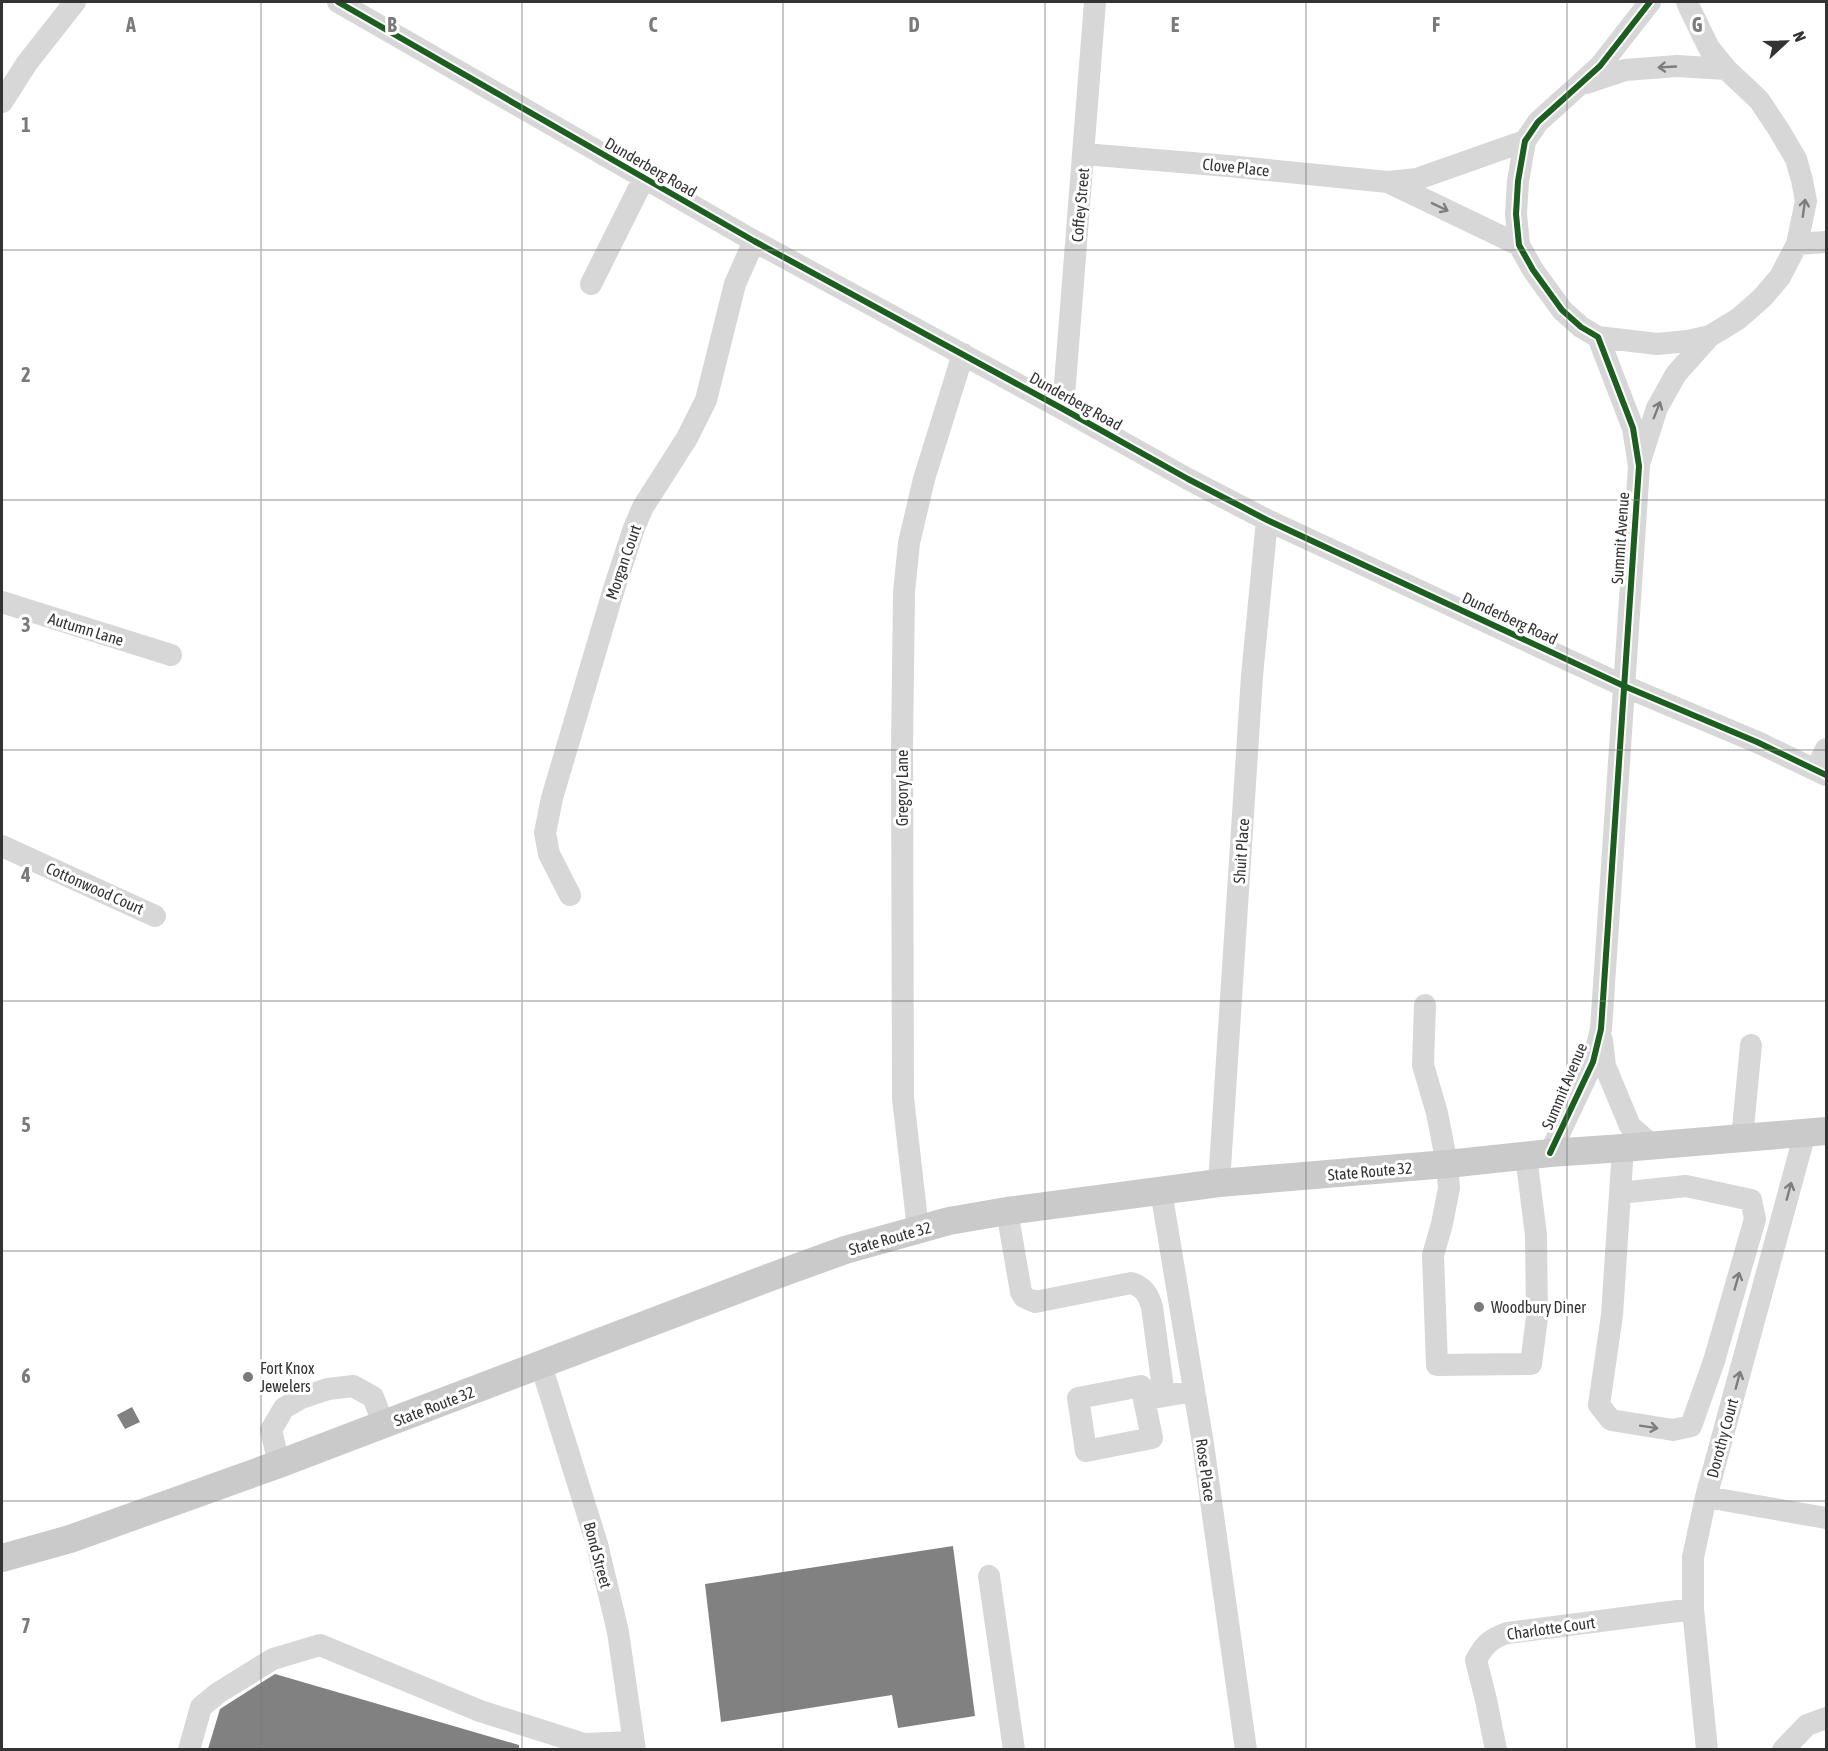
<svg xmlns="http://www.w3.org/2000/svg" width="1828" height="1751" font-family="'Asap Condensed',sans-serif">
  <style>
    .building { fill: #818181 }
    .lines { fill: none; stroke-linecap: round; stroke-linejoin: round }
    .minor { stroke: #d7d7d7; stroke-width: 22 }
    .major { stroke: #cacaca; stroke-width: 28 }
    .cycleway-casing { stroke: #fff; stroke-width: 10 }
    .cycleway { stroke: #1b5e20; stroke-width: 6 }
    .oneway { stroke: #7d7d7d }
    .grid { fill: none; stroke: #7a7a7a; stroke-width: 1.5; stroke-opacity: 0.55 }
    .poi-dot { fill: #7a7a7a; stroke: #fff; stroke-width: 2 }
    .labels { text-anchor: middle; dominant-baseline: central; stroke-width: 6; stroke-linejoin: round; paint-order: stroke }
    .street-label { font-size: 16px; fill: #333; stroke: #fff }
    .poi-label { font-size: 16px; fill: #333; stroke: #fff; text-anchor: start }
    .grid-label { font-size: 20px; text-anchor: middle; font-weight: bold; fill: #7a7a7a; stroke: #fff; stroke-width: 6; stroke-linejoin: round; paint-order: stroke }
  </style>
  <rect width="100%" height="100%" fill="#fff"/>
  <!-- building -->
  <path class="building" d="M132 1407 140 1422 125 1429 117 1415Z
    M953 1546 975 1716 898 1728 892 1695 721 1722 705 1584Z
    M275 1674 519 1745V1749H208L220 1709Z"/>
  <g class="lines">
    <!-- minor -->
    <path class="minor" d="M338 2 754 241 1063 409 1188 479 1267 520 1624 686 1757 742 1826 775
      M1586 83 1625 70 1677 66 1726 69
      M2 102 27 63 75 2
      M1084 154 1228 166 1388 182 1417 179 1525 141
      M1388 182 1519 245
      M1797 244 1826 242
      M591 284 644 178
      M1598 337 1657 344 1688 341 1710 336
      M1063 409 1095 2
      M1640 461 1657 408 1676 374 1710 336 1738 319 1762 298 1780 277 1797 244 1806 201 1802 180 1796 159 1779 130 1759 100 1726 69 1709 48 1690 9 1687 2
      M2 602 171 655
      M1816 770 1826 749
      M2 846 155 916
      M570 895 549 854 545 833 552 798 613 592 634 528 643 507 687 438 706 400 735 284 754 241
      M1425 1005 1423 1065 1437 1113 1447 1164 1449 1188 1442 1224 1433 1255 1437 1365 1531 1364 1537 1317 1536 1235 1526 1156
      M1602 1040 1605 1066 1630 1126 1653 1146
      M1742 1138 1751 1045
      M1550 1153 1593 1062 1601 1029 1639 466 1633 428 1598 337 1581 327 1562 310 1533 270 1519 245 1516 214 1518 181 1525 141 1538 122 1600 66 1650 2
      M1219 1183 1252 676 1267 520
      M1161 1191 1203 1444 1246 1750
      M1620 1193 1686 1186 1751 1200 1755 1219 1714 1361 1691 1426 1673 1430 1611 1420 1599 1405 1612 1315 1623 1148
      M1007 1211 1021 1292 1024 1297 1035 1302 1131 1283C1144 1287 1148 1294 1152 1307L1164 1396 1194 1391
      M918 1229 903 1098 902 748 904 592 909 543 924 479 963 354
      M541 1365 597 1544 618 1632 635 1750
      M1144 1399 1152 1438 1086 1451 1078 1398 1141 1386 1144 1399 1164 1396
      M279 1464 271 1430 284 1408 301 1398 328 1389 353 1386 373 1397 384 1425
      M1706 1497 1826 1518
      M989 1576 1014 1750
      M189 1750 201 1707 218 1693 273 1659 320 1645 480 1711 584 1744 634 1742
      M1496 1750 1486 1700 1476 1660C1484 1645 1490 1639 1507 1633L1693 1609
      M1707 1750 1693 1609V1557L1706 1497 1805 1133
      M1783 1750 1807 1725 1826 1718"/>
    <!-- major -->
    <path class="major" d="M2 1558 70 1539 279 1464 760 1281 845 1250 949 1221 1007 1211 1219 1183 1447 1164 1550 1153 1623 1148 1826 1131"/>
    <!-- cycleway casing -->
    <g class="cycleway-casing">
      <path id="cycleway" d="M338 2 754 241 1063 409 1188 479 1267 520 1624 686 1757 742 1826 775
        M1550 1153 1593 1062 1601 1029 1639 466 1633 428 1598 337 1581 327 1562 310 1533 270 1519 245 1516 214 1518 181 1525 141 1538 122 1600 66 1650 2"/>
    </g>
    <!-- cycleway -->
    <use href="#cycleway" class="cycleway"/>
  </g>
  <!-- one-way arrows -->
  <defs><path id="oneway-shaft" d="M-6 0H5M1.5-3L5.5 0L1.5 3" fill="none" stroke-width="1.6" stroke-linecap="round" stroke-linejoin="round" transform="scale(1.5)"/></defs>
  <g class="oneway">
    <use href="#oneway-shaft" transform="translate(1667 67) rotate(177)"/>
    <use href="#oneway-shaft" transform="translate(1440 207) rotate(26)"/>
    <use href="#oneway-shaft" transform="translate(1804 208) rotate(-82)"/>
    <use href="#oneway-shaft" transform="translate(1657 410) rotate(-68)"/>
    <use href="#oneway-shaft" transform="translate(1789 1191) rotate(-75)"/>
    <use href="#oneway-shaft" transform="translate(1737 1281) rotate(-74)"/>
    <use href="#oneway-shaft" transform="translate(1738 1380) rotate(-75)"/>
    <use href="#oneway-shaft" transform="translate(1649 1427) rotate(9)"/>
  </g>
  <!-- grid -->
  <path class="grid" d="M261 2V1750M522 2V1750M783 2V1750M1045 2V1750M1306 2V1750M1567 2V1750M2 250H1826M2 500H1826M2 750H1826M2 1001H1826M2 1251H1826M2 1501H1826"/>
  <!-- markers -->
  <g class="poi-dot">
    <circle cx="1479" cy="1307" r="6"/>
    <circle cx="248" cy="1377" r="6"/>
  </g>
  <g class="labels">
    <!-- street labels -->
    <g class="street-label">
      <text transform="translate(651 167) rotate(30)">Dunderberg Road</text>
      <text transform="translate(1236 167) rotate(6)">Clove Place</text>
      <text transform="translate(1080 205) rotate(-85)">Coffey Street</text>
      <text transform="translate(1076 401) rotate(29)">Dunderberg Road</text>
      <text transform="translate(1620 538) rotate(-86)">Summit Avenue</text>
      <text transform="translate(623 562) rotate(-71)">Morgan Court</text>
      <text transform="translate(1510 618) rotate(25)">Dunderberg Road</text>
      <text transform="translate(86 629) rotate(17)">Autumn Lane</text>
      <text transform="translate(902 788) rotate(-90)">Gregory Lane</text>
      <text transform="translate(1241 851) rotate(-86)">Shuit Place</text>
      <text transform="translate(95 888) rotate(24)">Cottonwood Court</text>
      <text transform="translate(1564 1086) rotate(-67)">Summit Avenue</text>
      <text transform="translate(1370 1171) rotate(-5)">State Route 32</text>
      <text transform="translate(890 1238) rotate(-16)">State Route 32</text>
      <text transform="translate(434 1406) rotate(-21)">State Route 32</text>
      <text transform="translate(1722 1438) rotate(-75)">Dorothy Court</text>
      <text transform="translate(1206 1470) rotate(82)">Rose Place</text>
      <text transform="translate(598 1555) rotate(75)">Bond Street</text>
      <text transform="translate(1551 1628) rotate(-8)">Charlotte Court</text>
    </g>
    <!-- poi labels -->
    <g class="poi-label">
      <text x="1491" y="1307">Woodbury Diner</text>
      <text x="260" y="1368">Fort Knox<tspan x="260" dy="18">Jewelers</tspan></text>
    </g>
  </g>
  <g class="grid-label">
    <text x="131" y="32">A</text>
    <text x="392" y="32">B</text>
    <text x="653" y="32">C</text>
    <text x="914" y="32">D</text>
    <text x="1175" y="32">E</text>
    <text x="1436" y="32">F</text>
    <text x="1697" y="32">G</text>
    <text x="26" y="132">1</text>
    <text x="26" y="382">2</text>
    <text x="26" y="632">3</text>
    <text x="26" y="882">4</text>
    <text x="26" y="1132">5</text>
    <text x="26" y="1383">6</text>
    <text x="26" y="1633">7</text>
  </g>
  <!-- border -->
  <rect width="1828" height="1751" fill="none" stroke="#333333" stroke-width="6"/>
  <!-- north arrow -->
  <g transform="translate(1786 42) rotate(68)" stroke="#ffffff" stroke-width="4.5" paint-order="stroke">
  <path d="M0-4.5L10 22L0 15L-10 22Z" fill="#333333"/>
  <text y="-9" font-size="16" font-weight="bold" text-anchor="middle" fill="#333333">N</text>
  </g>
</svg>
